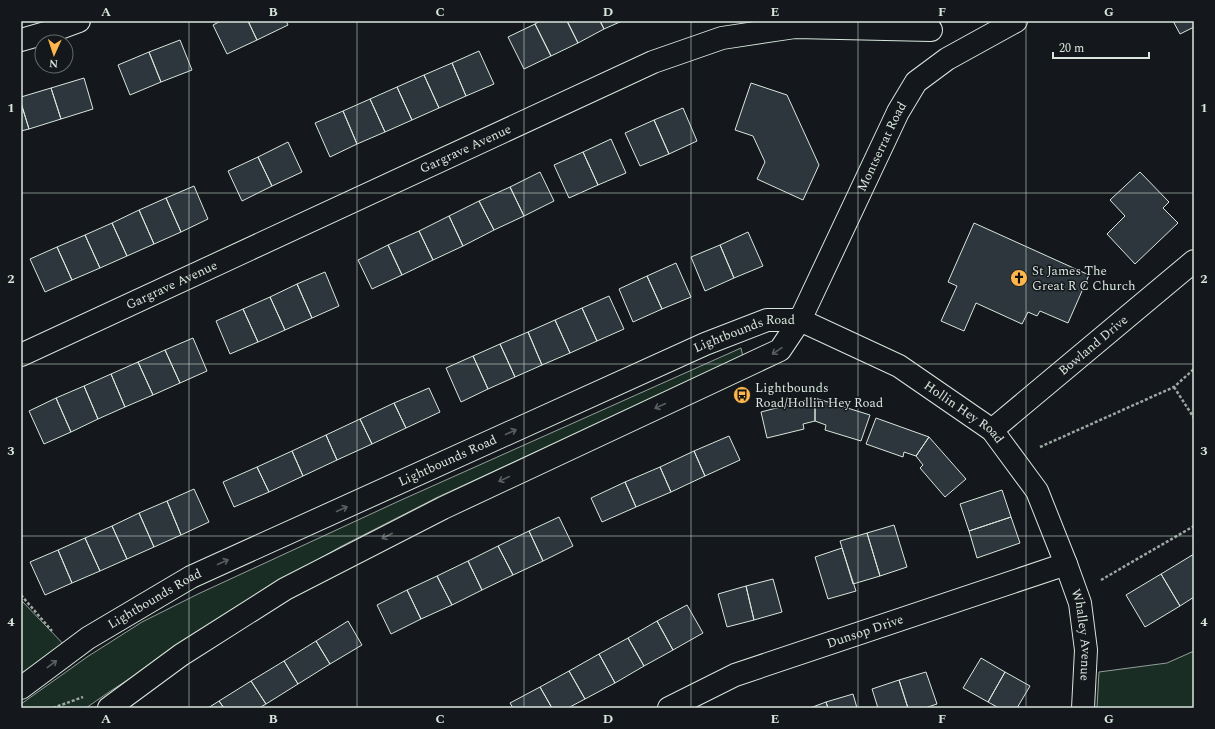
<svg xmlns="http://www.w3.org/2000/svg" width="1215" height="729" font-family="Spectral,serif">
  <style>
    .green { fill: #1a2d24; stroke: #939e99 }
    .building { fill: #2c363c; stroke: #d8e6dc }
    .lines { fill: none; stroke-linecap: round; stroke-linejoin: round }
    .minor-casing { stroke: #d8e6dc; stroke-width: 24 }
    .path { stroke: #9da8a2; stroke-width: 2.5; stroke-dasharray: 3 2; stroke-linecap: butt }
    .minor { stroke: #14181c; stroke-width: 22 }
    .oneway { stroke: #59605f }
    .grid { fill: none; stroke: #d8e6dc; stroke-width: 1; stroke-opacity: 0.55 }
    .labels { text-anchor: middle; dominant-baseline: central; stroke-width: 3; stroke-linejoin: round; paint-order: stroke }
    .street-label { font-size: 13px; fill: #d8e6dc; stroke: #14181c }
    .poi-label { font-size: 13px; fill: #d8e6dc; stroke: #14181c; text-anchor: start }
    .neatline { fill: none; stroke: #d8e6dc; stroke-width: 1.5 }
    .grid-label { font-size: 13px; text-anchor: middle; font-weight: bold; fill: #d8e6dc }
  </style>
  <rect width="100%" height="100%" fill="#14181c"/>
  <!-- green -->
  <path class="green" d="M741 348 743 357 438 497 340 547 267 589 109 692 86 708H21V704L87 657 142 622 198 594 399 501Z
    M21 600 70 651 21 689Z
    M1194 651V708H1097L1099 672 1167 663Z"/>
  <!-- building -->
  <path class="building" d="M221 21H248L257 40 227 54 213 25Z
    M248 21H286L288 25 257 40Z
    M540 21H567L578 43 551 56 535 24Z
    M567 21H600L604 29 578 43Z
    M600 21H622L604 29Z
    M1173 21H1194V27L1180 34Z
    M535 24 551 56 524 69 508 37Z
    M180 40 192 70 161 82 149 52Z
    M479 51 494 84 466 96 452 63Z
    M149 52 161 82 130 95 118 65Z
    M452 63 466 96 439 108 424 75Z
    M424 75 439 108 412 120 397 87Z
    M84 78 93 109 61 119 51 88Z
    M751 83 787 95 819 165 803 200 757 179 765 162 753 136 735 130Z
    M397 87 412 120 385 132 370 99Z
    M51 88 61 119 29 129 21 103V97Z
    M370 99 385 132 357 144 343 111Z
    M21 103 29 129 21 131Z
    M683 108 697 141 669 154 654 120Z
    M343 111 357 144 330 157 315 123Z
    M654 120 669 154 640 166 625 133Z
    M611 139 626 173 598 185 583 152Z
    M288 142 302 172 272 186 258 157Z
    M583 152 598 185 569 198 554 165Z
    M258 157 272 186 242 201 228 171Z
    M540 172 554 201 524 216 510 187Z
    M1140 172 1169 202 1163 208 1178 223 1135 264 1107 234 1125 216 1110 200Z
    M194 186 208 219 181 232 166 198Z
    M510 187 524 216 494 230 479 201Z
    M166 198 181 232 154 244 139 210Z
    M479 201 494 230 463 246 449 216Z
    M139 210 154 244 127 256 112 223Z
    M449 216 463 246 433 260 419 231Z
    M112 223 127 256 100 268 85 235Z
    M974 223 1089 275 1068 323 1040 311 1037 316 1028 312 1022 324 976 303 964 331 941 321 957 286 948 282Z
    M419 231 433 260 402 275 388 245Z
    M748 232 763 266 734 278 720 245Z
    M85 235 100 268 72 280 57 247Z
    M388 245 402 275 372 289 358 260Z
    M720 245 734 278 705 291 691 257Z
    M57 247 72 280 45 292 30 259Z
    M676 263 691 297 662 309 647 276Z
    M325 272 339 306 312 318 297 284Z
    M647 276 662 309 633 322 619 289Z
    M297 284 312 318 285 330 270 297Z
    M609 296 624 329 597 341 582 308Z
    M270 297 285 330 258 342 243 309Z
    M582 308 597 341 570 353 555 320Z
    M243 309 258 342 230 354 216 321Z
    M555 320 570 353 542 365 528 332Z
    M528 332 542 365 515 377 500 344Z
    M193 338 207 371 180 383 165 350Z
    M500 344 515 377 488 389 473 356Z
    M165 350 180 383 153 395 138 362Z
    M473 356 488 389 461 402 446 368Z
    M138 362 153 395 125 407 111 374Z
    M111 374 125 407 98 419 84 386Z
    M84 386 98 419 71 432 56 398Z
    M429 388 440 412 406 428 394 403Z
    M56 398 71 432 44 444 29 411Z
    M815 398V421L803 424 804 429 767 438 761 412Z
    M815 398 870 415 861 441 825 430 826 425 815 421Z
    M394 403 406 428 372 444 360 419Z
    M876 418 929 437 916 456 904 452 903 457 866 444Z
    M360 419 372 444 337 460 326 435Z
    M326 435 337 460 303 476 292 451Z
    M729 436 740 460 705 476 694 451Z
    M929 437 966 479 945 497 920 468 923 465 916 456Z
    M292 451 303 476 269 492 257 467Z
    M694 451 705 476 671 492 660 467Z
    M257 467 269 492 234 507 223 482Z
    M660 467 671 492 636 507 625 482Z
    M625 482 636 507 602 522 591 498Z
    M194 489 209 522 181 535 167 501Z
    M1002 490 1011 517 969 531 960 504Z
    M167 501 181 535 154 547 139 513Z
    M139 513 154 547 127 559 112 526Z
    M559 517 573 546 543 561 529 531Z
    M1011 517 1020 543 977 558 969 531Z
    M894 525 907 567 880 576 867 533Z
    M112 526 127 559 100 571 85 538Z
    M529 531 543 561 513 575 498 546Z
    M867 533 880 576 853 584 840 541Z
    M85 538 100 571 72 583 58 550Z
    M498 546 513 575 482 590 468 561Z
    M842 548 856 591 828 599 815 557Z
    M58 550 72 583 45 595 30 562Z
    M1194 554V597L1180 606 1161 574Z
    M468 561 482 590 452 605 437 576Z
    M1161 574 1180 606 1145 627 1126 595Z
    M437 576 452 605 421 619 407 590Z
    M773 579 782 612 754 620 746 586Z
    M746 586 754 620 727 627 718 594Z
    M407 590 421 619 391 634 377 605Z
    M687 605 703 633 673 650 657 621Z
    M348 621 362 645 330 664 316 641Z
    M657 621 673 650 644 666 628 638Z
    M628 638 644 666 615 683 599 654Z
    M316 641 330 664 298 684 284 661Z
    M599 654 615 683 585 699 569 671Z
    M981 658 1005 672 988 702 963 688Z
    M284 661 298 684 266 704 251 681Z
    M569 671 585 699 568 708H552L540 687Z
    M926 672 937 704 925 708H908L899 680Z
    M1005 672 1030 686 1017 708H999L988 702Z
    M899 680 908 708H878L872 689Z
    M251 681 266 704 259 708H224L219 701Z
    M540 687 552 708H513L510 703Z
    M853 694 857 708H828L826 702Z
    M219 701 224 708H208Z
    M826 702 828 708H810Z"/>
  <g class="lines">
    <!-- minor casing -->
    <g class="minor-casing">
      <g id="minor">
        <path d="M21 40 52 31 79 21"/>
        <path id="s1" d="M21 355 653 62 722 38 795 27 931 30"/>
        <path id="s2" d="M992 430 1194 261"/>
        <path id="s3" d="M21 688 88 638 191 577 705 344 767 320H800L899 366 992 430 1037 491 1066 564 1080 603 1086 650 1083 708"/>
        <path id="s4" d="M109 708 181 655 285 589 443 508 780 350 800 320 898 112 916 82 947 59 1016 21"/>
        <path id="s5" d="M669 708 735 675 1066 564"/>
      </g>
    </g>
    <!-- path -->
    <path class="path" d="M1174 387 1194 418
      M1040 447 1174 387 1194 369
      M1101 580 1194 526
      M21 595 52 631
      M53 708 83 697"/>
    <!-- minor -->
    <use href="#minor" class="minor"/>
  </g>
  <!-- one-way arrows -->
  <defs><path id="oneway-shaft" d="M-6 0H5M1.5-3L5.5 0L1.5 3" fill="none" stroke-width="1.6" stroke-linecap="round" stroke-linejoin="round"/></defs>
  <g class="oneway">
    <use href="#oneway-shaft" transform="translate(777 351) rotate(146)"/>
    <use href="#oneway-shaft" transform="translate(660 406) rotate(155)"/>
    <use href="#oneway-shaft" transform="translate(511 432) rotate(-24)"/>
    <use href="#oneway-shaft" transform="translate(504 479) rotate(155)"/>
    <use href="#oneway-shaft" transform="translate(342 509) rotate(-24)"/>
    <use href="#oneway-shaft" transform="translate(387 536) rotate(153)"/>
    <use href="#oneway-shaft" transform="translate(223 562) rotate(-24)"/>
    <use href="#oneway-shaft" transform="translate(52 664) rotate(-37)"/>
  </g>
  <!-- grid -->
  <path class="grid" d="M189 21V708M357 21V708M524 21V708M691 21V708M858 21V708M1026 21V708M21 193H1194M21 364H1194M21 536H1194"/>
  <!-- icons -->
  <defs>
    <g id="church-disc" transform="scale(0.9)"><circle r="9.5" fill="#ffb74d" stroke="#14181c"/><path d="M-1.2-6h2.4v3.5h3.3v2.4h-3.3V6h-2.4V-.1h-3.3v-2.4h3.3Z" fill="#111"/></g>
    <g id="bus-disc" transform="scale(0.9)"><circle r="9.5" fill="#ffb74d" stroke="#14181c"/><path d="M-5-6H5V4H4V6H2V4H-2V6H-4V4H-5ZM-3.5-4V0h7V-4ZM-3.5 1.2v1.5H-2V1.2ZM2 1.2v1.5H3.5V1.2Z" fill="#111"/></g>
  </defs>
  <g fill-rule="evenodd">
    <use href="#church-disc" x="1019" y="278"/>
    <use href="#bus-disc" x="742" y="395"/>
  </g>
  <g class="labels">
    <!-- street labels -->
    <g class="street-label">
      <text stroke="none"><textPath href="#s4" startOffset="990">Montserrat Road</textPath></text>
      <text stroke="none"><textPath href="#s1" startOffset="490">Gargrave Avenue</textPath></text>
      <text stroke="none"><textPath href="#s1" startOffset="166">Gargrave Avenue</textPath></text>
      <text stroke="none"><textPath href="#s3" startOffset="809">Lightbounds Road</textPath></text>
      <text stroke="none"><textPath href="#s2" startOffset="132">Bowland Drive</textPath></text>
      <text stroke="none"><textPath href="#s3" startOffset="1056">Hollin Hey Road</textPath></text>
      <text stroke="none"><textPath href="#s3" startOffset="485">Lightbounds Road</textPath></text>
      <text stroke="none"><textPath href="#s3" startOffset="161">Lightbounds Road</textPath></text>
      <text stroke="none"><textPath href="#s5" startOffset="211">Dunsop Drive</textPath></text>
      <text stroke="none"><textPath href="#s3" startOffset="1317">Whalley Avenue</textPath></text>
    </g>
    <!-- poi labels -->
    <g class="poi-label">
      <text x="1032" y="271">St James The<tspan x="1032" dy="15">Great R C Church</tspan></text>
      <text x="755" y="388">Lightbounds<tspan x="755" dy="15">Road/Hollin Hey Road</tspan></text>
    </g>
  </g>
  <!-- border -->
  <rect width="1215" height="729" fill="none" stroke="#14181c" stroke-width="44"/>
  <!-- north arrow -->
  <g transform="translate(54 54) rotate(183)"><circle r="19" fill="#14181c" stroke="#626a69"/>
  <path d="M0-3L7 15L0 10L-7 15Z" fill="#ffb74d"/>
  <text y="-6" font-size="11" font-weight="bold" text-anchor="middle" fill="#d8e6dc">N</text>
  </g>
  <!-- scale -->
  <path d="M1053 52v6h96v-6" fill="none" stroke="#d8e6dc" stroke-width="2"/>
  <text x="1059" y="52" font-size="12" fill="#d8e6dc" stroke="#14181c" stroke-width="3" paint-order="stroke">20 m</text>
  <rect x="22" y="22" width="1171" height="685" class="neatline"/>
  <g class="grid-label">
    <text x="106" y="16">A</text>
    <text x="273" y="16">B</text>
    <text x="440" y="16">C</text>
    <text x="608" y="16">D</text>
    <text x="775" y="16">E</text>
    <text x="942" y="16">F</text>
    <text x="1109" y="16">G</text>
    <text x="11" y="112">1</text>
    <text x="1204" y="112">1</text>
    <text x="11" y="283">2</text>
    <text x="1204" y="283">2</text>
    <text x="11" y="455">3</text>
    <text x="1204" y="455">3</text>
    <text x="11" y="626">4</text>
    <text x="1204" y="626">4</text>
    <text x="106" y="723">A</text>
    <text x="273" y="723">B</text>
    <text x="440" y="723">C</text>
    <text x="608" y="723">D</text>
    <text x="775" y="723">E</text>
    <text x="942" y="723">F</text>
    <text x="1109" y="723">G</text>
  </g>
</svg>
